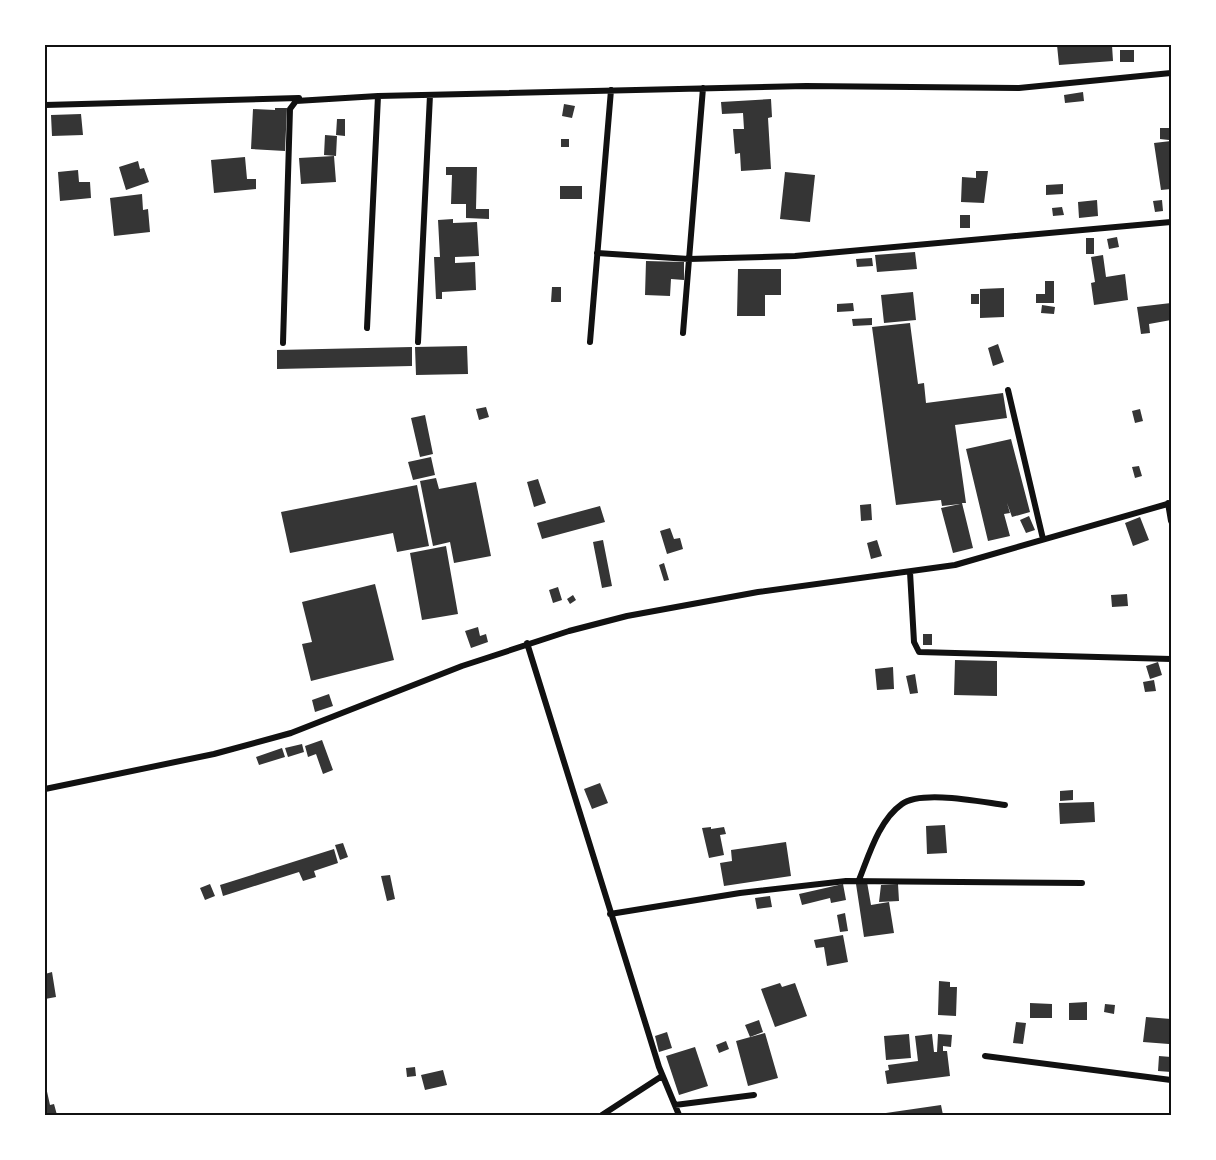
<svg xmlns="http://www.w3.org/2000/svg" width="1216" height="1160" font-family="'Fira Sans Condensed',sans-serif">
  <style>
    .building { fill: #353535 }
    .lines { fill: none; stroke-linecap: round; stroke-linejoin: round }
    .minor { stroke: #111; stroke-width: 6 }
    .neatline { fill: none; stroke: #111; stroke-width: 2 }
  </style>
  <rect width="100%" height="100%" fill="#fff"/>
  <!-- building -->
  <path class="building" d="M1057 45H1112L1113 61 1059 65Z
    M1120 50H1134V62H1120Z
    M1083 92 1084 101 1065 103 1064 95Z
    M771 99 772 117 768 118 771 169 741 171 740 153 735 154 733 129H744L743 113 722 114 721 102Z
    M564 104 575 106 572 118 562 116Z
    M275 108H287L285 151 251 149 253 109 275 110Z
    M81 114 83 135 52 136 51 115Z
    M337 119H345V136L336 135Z
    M1160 128H1169V140L1160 139Z
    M325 135 337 136 336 156 324 155Z
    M561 139H569V147H561Z
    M1171 141V189L1161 190 1154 143Z
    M334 156 336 182 301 184 299 158Z
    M245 157 247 179H256V189L214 193 211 160Z
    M138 161 140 169 144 168 149 182 126 190 119 167Z
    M446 167H477L476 209H489V219L466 218V204H451L452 175H446Z
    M78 170 79 182H90L91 198 60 201 58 172Z
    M976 171H988L984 203 961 202 962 177 976 178Z
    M785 172 815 175 810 222 780 219Z
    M1063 184V194L1046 195V185Z
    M560 186H582V199H560Z
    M142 194 143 210 148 209 150 232 114 236 110 198Z
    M1097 200 1098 216 1079 218 1078 202Z
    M1162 200 1163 211 1155 212 1153 201Z
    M1062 207 1064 215 1053 216 1052 208Z
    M960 215H970V228H960Z
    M453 219V223L477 222 479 256 455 257V263L475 262 476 290 442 292V299H436L434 257H440L438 220Z
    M1117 237 1119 247 1109 249 1107 239Z
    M1086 238H1094V254H1086Z
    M915 252 917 269 877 272 875 255Z
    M1103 255 1106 277 1125 274 1128 300 1094 305 1091 283 1095 282 1091 257Z
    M872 258 873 266 857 267 856 259Z
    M646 261 684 262V280L671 279 670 296 645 295Z
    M738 269H781V295H765V316H737Z
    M1045 281H1054V303H1036V294H1045Z
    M552 287H561V302H551Z
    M1004 288V317L980 318V289Z
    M913 292 916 320 884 323 881 295Z
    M971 294H979V304H971Z
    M853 303 854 311 837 312V304Z
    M1171 303V320L1149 324 1150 333 1141 334 1137 307Z
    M1042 305 1055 307 1054 314 1041 313Z
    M872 318V325L853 326 852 319Z
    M910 323 918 384 924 383 926 403 1003 393 1007 418 955 425 966 503H962L973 548 953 553 941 508 960 504 942 506 941 500 896 505 872 327Z
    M998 344 1004 362 993 366 988 348Z
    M467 346 468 374 416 375 415 347Z
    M412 347V366L277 369V350Z
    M486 407 489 417 479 420 476 409Z
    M1140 409 1143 421 1135 423 1132 411Z
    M425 415 433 454 420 457 411 418Z
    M1011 439 1030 512 1012 517 1007 503 1010 513 1004 514 1010 536 988 541 966 449Z
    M431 457 435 475 413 480 408 462Z
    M1139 466 1142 476 1135 478 1132 467Z
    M436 478 439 489 476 482 491 556 454 563 450 542 433 546 420 481Z
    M538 479 546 503 534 507 527 482Z
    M417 485 429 546 397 552 393 533 290 553 281 512Z
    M871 504 872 520 861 521 860 505Z
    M600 506 605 522 542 539 537 523Z
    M1029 516 1035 530 1026 533 1020 520Z
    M1140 517 1149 540 1133 546 1125 523Z
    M670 528 674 539 680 538 683 549 667 554 660 531Z
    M603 540 612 586 602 588 593 542Z
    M877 540 882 556 871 559 867 543Z
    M446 546 458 614 422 620 410 553Z
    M664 563 669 580 664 581 659 565Z
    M375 584 394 660 311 681 302 644 312 642 302 602Z
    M558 587 562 600 553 603 549 590Z
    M1127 594 1128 606 1112 607 1111 595Z
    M573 595 576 600 570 604 567 599Z
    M478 627 480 636 486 634 488 642 471 648 465 631Z
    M923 634H932V645H923Z
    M955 660 997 661V696L954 695Z
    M1158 662 1162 675 1150 679 1146 666Z
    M893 667 894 689 877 690 875 669Z
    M915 674 918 693 910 694 906 676Z
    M1154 680 1156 691 1145 692 1143 682Z
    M329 694 333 706 315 712 312 700Z
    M322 740 333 770 323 774 316 754 308 757 305 746Z
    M302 744 304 752 288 757 285 748Z
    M282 748 285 757 259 765 256 757Z
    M600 783 608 803 592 809 584 789Z
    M1073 790V800L1060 801V791Z
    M1094 802 1095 822 1060 824 1059 803Z
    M945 825 947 853 927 854 926 826Z
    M711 827V829L724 827 726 834 720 835 724 855 709 858 702 828Z
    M786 842 791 876 724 886 720 863 732 861 731 850Z
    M343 843 348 857 340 860 335 845Z
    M334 849 338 863 314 871 316 877 303 881 299 872 223 896 220 885Z
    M390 875 395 899 387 901 381 876Z
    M867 882 871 905 889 902 894 933 864 937 856 884Z
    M210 884 215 896 205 900 200 888Z
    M843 884 846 900 831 903 830 898 802 905 799 894Z
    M898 884 899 901 879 902 881 885Z
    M770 896 772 907 757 909 755 898Z
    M845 913 848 931 840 932 837 915Z
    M843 935 848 962 827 966 824 947 816 948 814 940Z
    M52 972 56 997 45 999V974Z
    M939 981 950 982V987H957L956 1016 938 1015Z
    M780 983 782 987 795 983 807 1016 775 1027 761 989Z
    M1087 1002V1020H1069V1003Z
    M1030 1003 1052 1004V1018H1030Z
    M1105 1004 1115 1005 1114 1014 1104 1012Z
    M1146 1017 1171 1019 1169 1044 1143 1042Z
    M759 1020 763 1032 750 1037 745 1025Z
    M1016 1022 1026 1023 1023 1044 1013 1043Z
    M667 1032 672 1048 659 1052 655 1036Z
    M765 1033 778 1078 748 1086 736 1041Z
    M909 1034 911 1058 886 1060 884 1036Z
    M932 1034 934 1052H937L938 1034 952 1035 951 1047 943 1046V1051H947L950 1076 887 1084 885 1071 889 1070 888 1065 918 1061 915 1036Z
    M726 1041 729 1049 719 1053 716 1045Z
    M695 1047 708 1086 679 1095 666 1056Z
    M1159 1056 1171 1057V1072L1158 1071Z
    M415 1067 416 1076 407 1077 406 1068Z
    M443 1070 447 1085 425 1090 421 1075Z
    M46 1087 50 1105 54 1104 57 1115H45Z
    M941 1105 943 1115H879V1114Z"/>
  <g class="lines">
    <!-- minor -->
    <path class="minor" d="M45 105 299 98
      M597 253 689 259 795 256 1171 222
      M367 328 378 96
      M683 333 703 88
      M418 342 430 95
      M590 342 611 90
      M283 343 290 109 296 101 378 96 806 86 1019 88 1171 73
      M1008 390 1043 539
      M1168 503 1171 521
      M910 572 914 642 919 652 1171 659
      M527 643 659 1067 679 1115
      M45 789 214 754 291 733 462 666 569 631 627 616 758 592 955 565 1171 503
      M859 880C869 855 879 820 902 804 922 790 981 802 1005 805
      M610 914 740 893 846 881 1082 883
      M985 1056 1171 1080
      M675 1105 754 1095
      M602 1115 662 1076"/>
  </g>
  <!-- border -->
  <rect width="1216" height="1160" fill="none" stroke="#ffffff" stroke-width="93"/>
  <rect x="46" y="46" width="1124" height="1068" class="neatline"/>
</svg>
